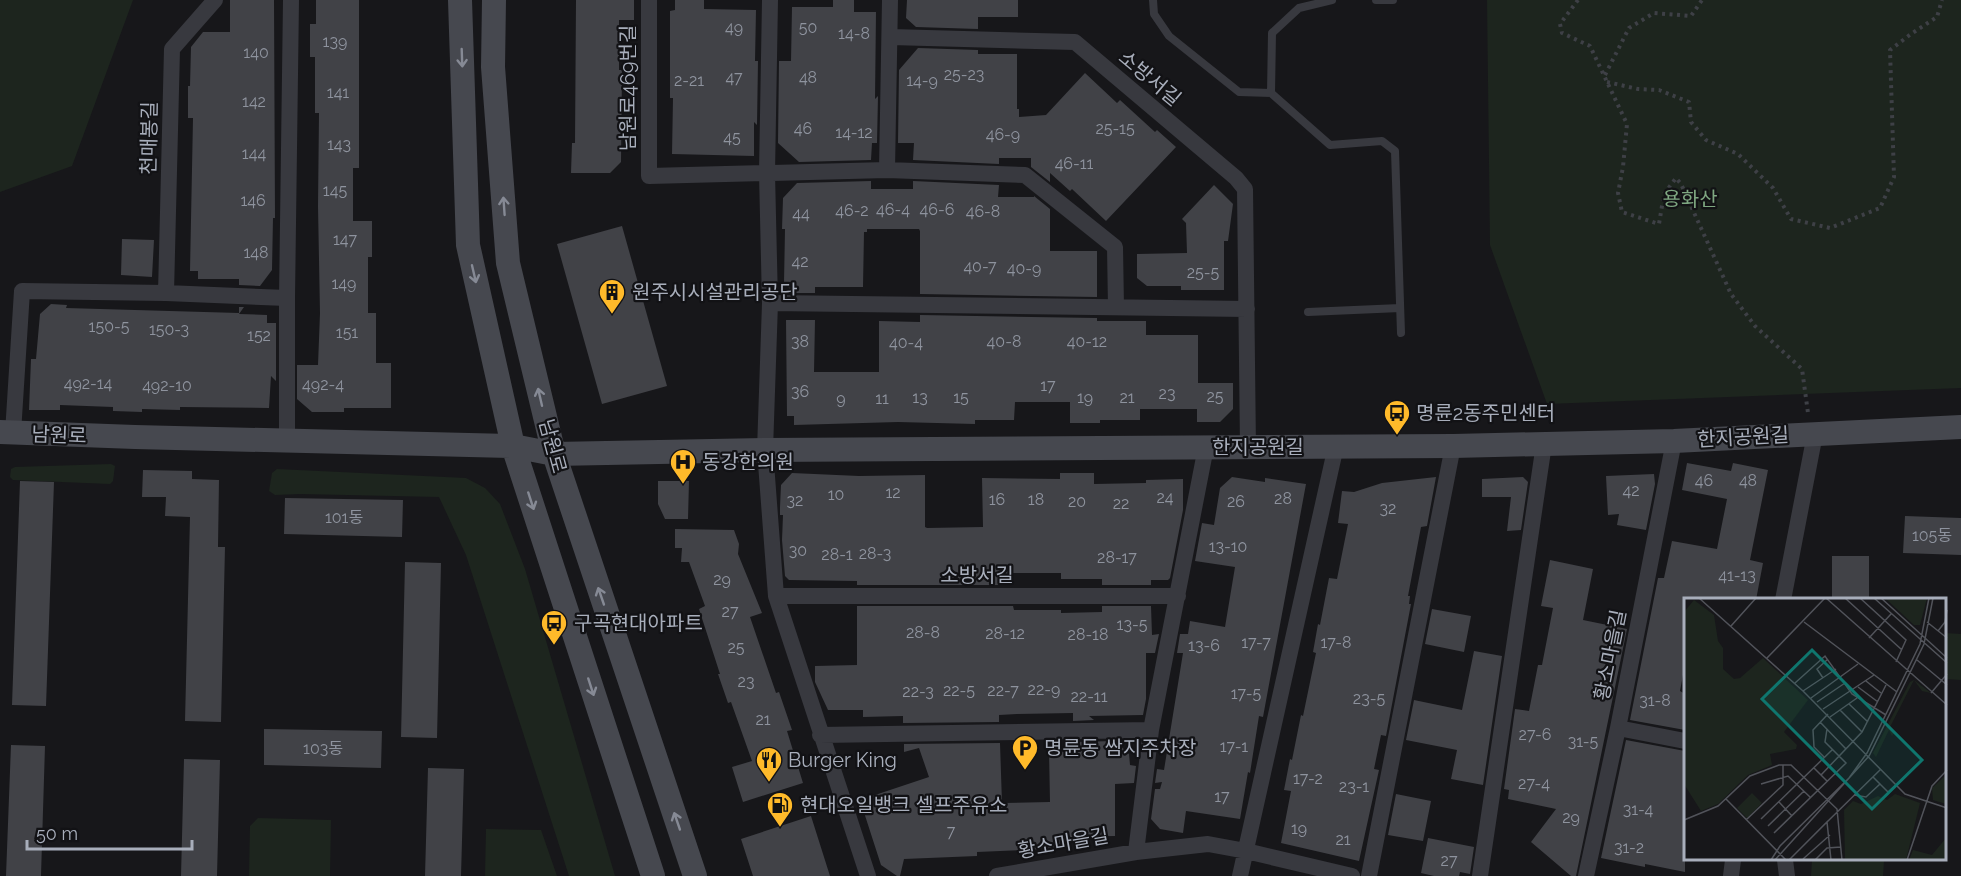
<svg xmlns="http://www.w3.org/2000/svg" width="1961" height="876" font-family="Raleway,'Noto Sans KR',sans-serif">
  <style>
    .green { fill: #1d251e }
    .building { fill: #414247 }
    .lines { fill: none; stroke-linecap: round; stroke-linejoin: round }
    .path { stroke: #3e4046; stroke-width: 4; stroke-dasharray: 3 4.5; stroke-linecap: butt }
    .lane { stroke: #38393f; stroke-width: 8 }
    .street { stroke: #38393f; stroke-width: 16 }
    .secondary { stroke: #46484f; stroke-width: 24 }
    .oneway { stroke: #868a95 }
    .labels { text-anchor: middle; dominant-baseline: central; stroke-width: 4.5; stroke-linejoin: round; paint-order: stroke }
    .number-label { font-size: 16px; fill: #8e939e }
    .street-label { font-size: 20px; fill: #a8aebb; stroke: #121215 }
    .park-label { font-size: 20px; fill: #7ea781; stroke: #121215 }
    .poi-label { font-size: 20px; fill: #a8aebb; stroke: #121215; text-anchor: start }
    .inset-road { fill: none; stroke: #51535a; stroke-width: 1.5 }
    .view { fill: #0f766e; fill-opacity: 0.15; stroke: #0f766e; stroke-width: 3 }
    .inset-edge { fill: none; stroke: #a8aebb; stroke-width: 3 }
  </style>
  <rect width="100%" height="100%" fill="#17171a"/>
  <!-- green -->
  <path class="green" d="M0 0H133L72 166 0 192Z
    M1487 0H1961V388L1547 404 1490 245Z
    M111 464 115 466 113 481 110 484 13 480 10 477 11 469 15 467Z
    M277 469 466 478 485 488 500 504 525 569 615 876H569L466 555 439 497 300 494 275 495 269 491 272 473Z
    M1945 633 1961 634V680L1945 679Z
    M258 818 331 820 330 876H249L250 826Z
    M486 829 541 830 557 876H485Z
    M1812 860 1884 861 1883 876H1811Z"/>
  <!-- building -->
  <path class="building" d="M230 0H274L275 218H273L272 270 260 286 239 285V279H198V271H190L193 118H188V86H190L191 47 203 32H230Z
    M316 0H359V168H353V221H372V257H368V313H376V363H391V408H344V412H312L297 399V365H318L320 313 318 206 319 113H315V57H310V24H316Z
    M576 0H634V20H619V70H622L621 162 610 173H571L572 143H575Z
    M675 0H704V9L756 10 755 61H758L757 125 754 122V156L672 154 673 98H670V11L675 10Z
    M833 0H854V12H876L875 99 878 96 877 143H872L871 160 799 162 778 143 779 61H791L792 7H833Z
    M907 0H1018V17H978V29L916 27 906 18Z
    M918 48 978 50V54H1017V109H1019V117L1046 115 1085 73 1117 103 1120 100 1155 132 1157 130 1176 147 1106 221 1072 189 1070 191 1050 173V182L1031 167V158H999V164L913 160 914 143H898L899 70Z
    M871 181V189H913V181L999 185 998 197H1034V196L1050 209V251H1097V297L920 294V231L919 229H867V232H864L863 287H815V293H794L784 283 785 229H782L783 198 797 183Z
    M1214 185 1233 204 1228 241H1224V290H1181V286H1147L1137 278V254L1187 253 1186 223 1182 219Z
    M622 226 667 386 602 404 557 244Z
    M122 239 154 240 152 277 121 275Z
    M51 304 67 305 66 308 239 313V307H244L239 314 267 315V323H276V381L271 376 269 408 180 407V410L142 409V412L113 411V407L60 405V410H29L31 359H36L40 314Z
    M920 315 1097 318V321H1146V335H1198V383H1233V409L1220 422H1197V409H1140V420H1100V423H1070V402H1015L1014 420H975V424L898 422 794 425V416H787L786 320H815L814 372H879V321L920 322Z
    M1687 463 1731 471 1733 463 1768 470 1750 560 1763 563 1756 600H1685V664L1680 691 1685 694V730L1630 720 1658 578H1664L1672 541 1717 549 1727 499 1682 490Z
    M143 470 192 471V479L219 480 218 547H225L221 722 185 721 190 517 165 516 166 497H142Z
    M792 473 859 476 925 475V527L927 528 983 527 982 478 1060 479V473H1094V484L1146 483V480L1183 479V510L1170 578 1168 580H1151V585H1102V579H1061V573H1013V585H857V581L789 580 785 576 782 540 783 515H780V507L781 485Z
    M1654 474 1655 484 1646 530 1617 525 1619 514 1608 515 1606 476Z
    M1232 477 1265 482V478L1306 484 1263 717 1259 716 1250 773 1248 772 1240 819 1186 811 1183 833 1160 829 1151 819 1155 789H1160L1162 782 1155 783 1157 769 1164 770 1183 653H1177L1180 634H1188L1190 621 1225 627 1235 567 1195 561 1202 523 1214 525 1220 488Z
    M1436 477 1427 526 1421 527 1408 596H1410L1409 604H1411L1386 736 1381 735 1374 769 1379 770 1359 861 1281 843 1291 791 1284 790 1290 759 1292 760 1301 715 1303 716 1316 653 1313 652 1318 624 1320 625 1329 578 1337 579 1348 524 1338 523 1342 491 1354 492 1382 483Z
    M1523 477 1528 482 1521 530 1507 531 1511 497H1482V479Z
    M20 481 54 482 46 706 12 705Z
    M658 481H689L688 519H665L658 504Z
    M285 498 403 500 402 537 284 534Z
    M1905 516 1961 518V555L1903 553Z
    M675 529 734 530 739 544 738 554 762 613 750 617 776 693 779 692 792 730 787 731 803 783 743 802 732 767 752 761 731 702 728 703 718 674H720L699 609 705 606 689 562H681L682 548H675Z
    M1832 556H1869V600H1832Z
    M1550 560 1593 569 1583 620 1627 629 1576 876H1571L1531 842 1556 809 1508 799 1509 790 1504 789 1515 709 1529 711 1538 665H1542L1553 608 1541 606Z
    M405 562 441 563 437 738 401 737Z
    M857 606H1013L1014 610H1061V613L1102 612V606H1151L1152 635 1159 634 1155 653H1146V699L1143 715 1089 716 1094 720 1073 721V713L1017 714 999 715V722L903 723V716L863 717V710H828L815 682V666L857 665Z
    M1432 609 1471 616 1464 652 1425 644Z
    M1474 651 1502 656 1483 785 1451 779 1457 750 1406 740 1414 700 1462 710Z
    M264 729 382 731 381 768 264 765Z
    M1626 740 1685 751V872L1645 864V867L1601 858Z
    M1115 741 1129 754 1130 765 1136 766 1134 783 1115 784V836L1067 837V848L977 852V856L904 859 900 876H897L881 865 860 800 929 777 919 748 904 752V744L1000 743 1002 803 1050 802 1049 750 1073 749V742Z
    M11 745 45 746 41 876H6Z
    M184 759 220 760 217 876H181Z
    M428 768 464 769 461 876H425Z
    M1396 794 1431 801 1423 841 1388 835Z
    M811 816 830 876H753L741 839Z
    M1428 838 1474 847 1470 874 1460 872 1459 876H1434L1421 873Z"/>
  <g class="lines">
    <!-- path -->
    <path class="path" d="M1578 0 1560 24 1562 33 1590 46 1627 124 1623 167 1618 193 1622 212 1659 224 1664 194 1676 178 1681 184 1731 294 1755 326 1802 369 1808 413
      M1605 75 1629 28 1654 13 1691 16 1702 0
      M1607 82 1638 89 1659 90 1689 102 1691 122 1706 140 1738 154 1773 188 1791 219 1830 228 1880 208 1894 177 1890 50 1911 34 1937 17 1942 0"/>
    <!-- lane -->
    <path class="lane" d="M1153 0 1154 14 1169 36 1239 92 1271 93 1330 145 1382 141 1395 151 1401 333
      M1376 0H1393
      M1271 93 1272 33 1299 8 1332 0
      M1308 312 1400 308"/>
    <!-- street -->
    <path class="street" d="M215 0 172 49 166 293 287 298
      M649 0V176L887 170 1025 175 1115 247 1116 307
      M770 0 767 173 770 303 765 450 776 596 868 876
      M891 37 1075 42 1236 178 1245 189 1248 448
      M887 170 890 0
      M770 303 1247 309
      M13 433 22 291 166 293
      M287 440V298L291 0
      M776 596H1178
      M1783 600 1815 434
      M1618 728 1685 741
      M820 735 1151 730
      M1136 852 1151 730 1206 447
      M1785 860 1787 876
      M997 876 1136 852 1208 844 1246 851 1352 876
      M1240 876 1336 446
      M1369 876 1453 446
      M1480 876 1544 444
      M1586 876 1618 728 1674 441
      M1731 876 1733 860"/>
    <!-- secondary -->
    <path class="secondary" d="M460 0 468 245 513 446 653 876
      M494 0 493 67 508 263 554 454 695 876
      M0 432 135 437 513 446 554 454 765 450 1453 446 1674 441 1961 427"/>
  </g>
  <!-- one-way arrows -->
  <defs><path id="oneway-shaft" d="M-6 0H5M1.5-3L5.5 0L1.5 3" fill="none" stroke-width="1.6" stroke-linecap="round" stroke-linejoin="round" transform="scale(1.5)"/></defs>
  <g class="oneway">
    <use href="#oneway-shaft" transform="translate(462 58) rotate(88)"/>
    <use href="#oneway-shaft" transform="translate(504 206) rotate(-94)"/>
    <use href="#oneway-shaft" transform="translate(474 274) rotate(77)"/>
    <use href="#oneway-shaft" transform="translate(540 397) rotate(-103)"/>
    <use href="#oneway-shaft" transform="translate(531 501) rotate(72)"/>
    <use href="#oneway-shaft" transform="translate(601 596) rotate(-109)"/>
    <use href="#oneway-shaft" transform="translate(591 687) rotate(72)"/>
    <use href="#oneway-shaft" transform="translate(677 821) rotate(-109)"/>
  </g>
  <!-- icons -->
  <defs>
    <g id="building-pin" transform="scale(1.35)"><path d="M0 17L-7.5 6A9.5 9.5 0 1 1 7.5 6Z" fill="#ffba2a" stroke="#121215"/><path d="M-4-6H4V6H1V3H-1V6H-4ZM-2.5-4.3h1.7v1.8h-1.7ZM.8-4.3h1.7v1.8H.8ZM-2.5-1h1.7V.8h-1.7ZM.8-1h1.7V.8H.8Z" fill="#111"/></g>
    <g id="bus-pin" transform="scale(1.35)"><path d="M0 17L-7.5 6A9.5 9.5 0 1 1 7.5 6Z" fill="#ffba2a" stroke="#121215"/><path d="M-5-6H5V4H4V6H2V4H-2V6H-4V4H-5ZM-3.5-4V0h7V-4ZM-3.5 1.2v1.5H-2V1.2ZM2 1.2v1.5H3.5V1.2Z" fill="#111"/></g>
    <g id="hospital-pin" transform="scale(1.35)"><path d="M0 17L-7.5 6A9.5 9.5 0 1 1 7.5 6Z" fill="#ffba2a" stroke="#121215"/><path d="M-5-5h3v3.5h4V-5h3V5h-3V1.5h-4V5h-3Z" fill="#111"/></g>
    <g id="parking-pin" transform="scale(1.35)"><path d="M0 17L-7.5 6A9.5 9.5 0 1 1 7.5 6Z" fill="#ffba2a" stroke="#121215"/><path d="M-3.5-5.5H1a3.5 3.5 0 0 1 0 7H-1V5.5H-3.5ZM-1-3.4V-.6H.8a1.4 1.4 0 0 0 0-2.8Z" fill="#111"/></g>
    <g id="restaurant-pin" transform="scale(1.35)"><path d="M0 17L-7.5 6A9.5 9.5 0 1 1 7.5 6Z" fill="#ffba2a" stroke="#121215"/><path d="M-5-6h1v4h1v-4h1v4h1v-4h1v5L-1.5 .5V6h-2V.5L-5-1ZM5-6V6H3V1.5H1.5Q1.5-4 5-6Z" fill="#111"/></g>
    <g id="fuel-pin" transform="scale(1.35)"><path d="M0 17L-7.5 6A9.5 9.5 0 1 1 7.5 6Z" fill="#ffba2a" stroke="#121215"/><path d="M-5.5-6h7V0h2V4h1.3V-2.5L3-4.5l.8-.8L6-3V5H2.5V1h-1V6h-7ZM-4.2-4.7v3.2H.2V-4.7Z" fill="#111"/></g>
  </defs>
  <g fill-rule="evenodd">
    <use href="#building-pin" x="612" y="292"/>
    <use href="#bus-pin" x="1397" y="413"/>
    <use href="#hospital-pin" x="683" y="462"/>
    <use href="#bus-pin" x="554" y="623"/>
    <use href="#parking-pin" x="1025" y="748"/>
    <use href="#restaurant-pin" x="769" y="760"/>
    <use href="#fuel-pin" x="780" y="805"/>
  </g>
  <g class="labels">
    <!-- number labels -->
    <g class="number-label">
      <text x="734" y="27">49</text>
      <text x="808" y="27">50</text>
      <text x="854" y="33">14-8</text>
      <text x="335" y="41">139</text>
      <text x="256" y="52">140</text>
      <text x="964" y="74">25-23</text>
      <text x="734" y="77">47</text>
      <text x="808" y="77">48</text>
      <text x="689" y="80">2-21</text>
      <text x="922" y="80">14-9</text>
      <text x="338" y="92">141</text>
      <text x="254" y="101">142</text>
      <text x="803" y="128">46</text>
      <text x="1115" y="128">25-15</text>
      <text x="854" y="132">14-12</text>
      <text x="1003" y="134">46-9</text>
      <text x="732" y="137">45</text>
      <text x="339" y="144">143</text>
      <text x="254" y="153">144</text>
      <text x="1074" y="163">46-11</text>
      <text x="335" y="190">145</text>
      <text x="253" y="200">146</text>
      <text x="893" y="209">46-4</text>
      <text x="937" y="209">46-6</text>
      <text x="852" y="210">46-2</text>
      <text x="983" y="211">46-8</text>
      <text x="801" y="213">44</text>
      <text x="345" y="239">147</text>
      <text x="256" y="252">148</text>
      <text x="800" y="261">42</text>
      <text x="980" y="266">40-7</text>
      <text x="1024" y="268">40-9</text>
      <text x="1203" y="272">25-5</text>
      <text x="344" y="283">149</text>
      <text x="109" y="326">150-5</text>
      <text x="169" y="329">150-3</text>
      <text x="347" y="332">151</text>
      <text x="259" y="335">152</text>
      <text x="800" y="341">38</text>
      <text x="1004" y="341">40-8</text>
      <text x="1087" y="341">40-12</text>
      <text x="906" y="342">40-4</text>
      <text x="88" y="383">492-14</text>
      <text x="323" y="384">492-4</text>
      <text x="167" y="385">492-10</text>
      <text x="1048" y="385">17</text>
      <text x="800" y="391">36</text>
      <text x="1167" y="393">23</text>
      <text x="1215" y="396">25</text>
      <text x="920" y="397">13</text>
      <text x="961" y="397">15</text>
      <text x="1085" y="397">19</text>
      <text x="1127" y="397">21</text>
      <text x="841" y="398">9</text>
      <text x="882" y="398">11</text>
      <text x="1704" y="480">46</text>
      <text x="1748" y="480">48</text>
      <text x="1631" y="490">42</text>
      <text x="893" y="492">12</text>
      <text x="836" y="494">10</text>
      <text x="1165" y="497">24</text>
      <text x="1283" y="498">28</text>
      <text x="997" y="499">16</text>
      <text x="1036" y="499">18</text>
      <text x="795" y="500">32</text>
      <text x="1077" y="501">20</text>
      <text x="1236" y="501">26</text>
      <text x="1121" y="503">22</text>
      <text x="1388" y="508">32</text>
      <text x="344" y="517">101동</text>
      <text x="1932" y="535">105동</text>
      <text x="1228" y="546">13-10</text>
      <text x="798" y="550">30</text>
      <text x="875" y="553">28-3</text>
      <text x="837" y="554">28-1</text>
      <text x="1117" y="557">28-17</text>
      <text x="1737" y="575">41-13</text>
      <text x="722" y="579">29</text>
      <text x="730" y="611">27</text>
      <text x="1132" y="624">13-5</text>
      <text x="923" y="632">28-8</text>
      <text x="1005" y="633">28-12</text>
      <text x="1088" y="634">28-18</text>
      <text x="1256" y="642">17-7</text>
      <text x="1336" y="642">17-8</text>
      <text x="1204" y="645">13-6</text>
      <text x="736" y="647">25</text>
      <text x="746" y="681">23</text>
      <text x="1044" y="689">22-9</text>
      <text x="959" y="690">22-5</text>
      <text x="1003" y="690">22-7</text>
      <text x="918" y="691">22-3</text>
      <text x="1246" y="693">17-5</text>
      <text x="1089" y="696">22-11</text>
      <text x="1369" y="698">23-5</text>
      <text x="1655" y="700">31-8</text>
      <text x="763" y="719">21</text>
      <text x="1535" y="734">27-6</text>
      <text x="1583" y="741">31-5</text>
      <text x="1234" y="746">17-1</text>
      <text x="323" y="748">103동</text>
      <text x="1308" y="778">17-2</text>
      <text x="1534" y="783">27-4</text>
      <text x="1354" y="786">23-1</text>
      <text x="1222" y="796">17</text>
      <text x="1638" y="809">31-4</text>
      <text x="1571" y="817">29</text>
      <text x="1299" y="828">19</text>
      <text x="951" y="831">7</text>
      <text x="1343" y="839">21</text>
      <text x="1629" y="847">31-2</text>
      <text x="1449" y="860">27</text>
    </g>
    <!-- street labels -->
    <g class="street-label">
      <text transform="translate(1150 78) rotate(40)">소방서길</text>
      <text transform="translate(628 88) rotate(-90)">남원로469번길</text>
      <text transform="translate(149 138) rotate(-89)">천매봉길</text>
      <text transform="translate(59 435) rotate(2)">남원로</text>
      <text transform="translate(1743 437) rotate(-3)">한지공원길</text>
      <text transform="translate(553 446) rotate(75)">남원로</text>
      <text x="1258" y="447">한지공원길</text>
      <text x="977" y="575">소방서길</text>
      <text transform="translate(1610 655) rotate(-79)">황소마을길</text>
      <text transform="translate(1063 843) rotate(-10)">황소마을길</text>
    </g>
    <!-- park labels -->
    <g class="park-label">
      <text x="1690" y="199">용화산</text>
    </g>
    <!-- poi labels -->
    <g class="poi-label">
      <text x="632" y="292">원주시시설관리공단</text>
      <text x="1416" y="413">명륜2동주민센터</text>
      <text x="702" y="462">동강한의원</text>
      <text x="574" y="623">구곡현대아파트</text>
      <text x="1044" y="748">명륜동 쌈지주차장</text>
      <text x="788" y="760">Burger King</text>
      <text x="800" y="805">현대오일뱅크 셀프주유소</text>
    </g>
  </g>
  <!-- overview -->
  <g transform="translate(1684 598)">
    <rect width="262" height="262" fill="#17171a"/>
    <path d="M201 0H243L236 27H230ZM10 2 30 17 34 43 39 50V71L50 81 56 80 79 60 124 102 100 134 113 147 112 151 86 156 88 167 64 177 34 206 17 213 0 186V14ZM230 82 206 129 211 134 208 138 205 132 192 159 199 169 189 155 226 84 230 82 247 95 238 93ZM262 177V206L249 202 248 190ZM68 195 78 205 63 220 53 210ZM211 196 236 205 222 262H161L160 212 169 203 177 206 194 198 203 202ZM262 240V262H225L229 252 248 257Z" fill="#1d251e"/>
    <path class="inset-road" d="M15 0 119 93 221 196 263 210M142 0 263 107M161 0 218 52M176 0 222 42 212 64M190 0 263 65M197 0 263 60M120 24 213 94M243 24 263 40M47 28 72 0M254 33 261 24 263 12M185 40 207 16M83 60 141 0M233 62 263 87M139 80 133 71 144 61M182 83 197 95M111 85 141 58 168 96 202 117M174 89 194 104M119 93 152 71M247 95 263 76M127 100 174 66M133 104 161 85M165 106 184 124M139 111 190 77M156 112 178 134M146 119 173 100M136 124 162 151M140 159 130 149 129 132 144 116M130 170 143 183M137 177 178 134 202 87M77 186 104 178 127 200M196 186 204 194 212 187M170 197 182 199 196 186 189 179M42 201 102 262M95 204 108 218M77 221 148 152M0 222 34 208 66 178 95 167H107L153 211 158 262M62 222 99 187V167M143 224 197 171M84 228 120 193M90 235 162 165 141 144 143 131M119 261 146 237M87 262 96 248 165 180 183 155 236 46 245 0M91 262 185 158 240 46 249 0M105 262 143 224 147 262M131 262 143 250 157 249M223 262 248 188 263 172"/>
    <path class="view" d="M128 52 238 162 188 211 78 101Z"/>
    <rect width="262" height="262" class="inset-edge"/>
  </g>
  <!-- scale -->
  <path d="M27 840v9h165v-9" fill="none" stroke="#a8aebb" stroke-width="3"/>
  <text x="36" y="840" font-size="18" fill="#a8aebb" stroke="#121215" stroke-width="4.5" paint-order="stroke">50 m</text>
</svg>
